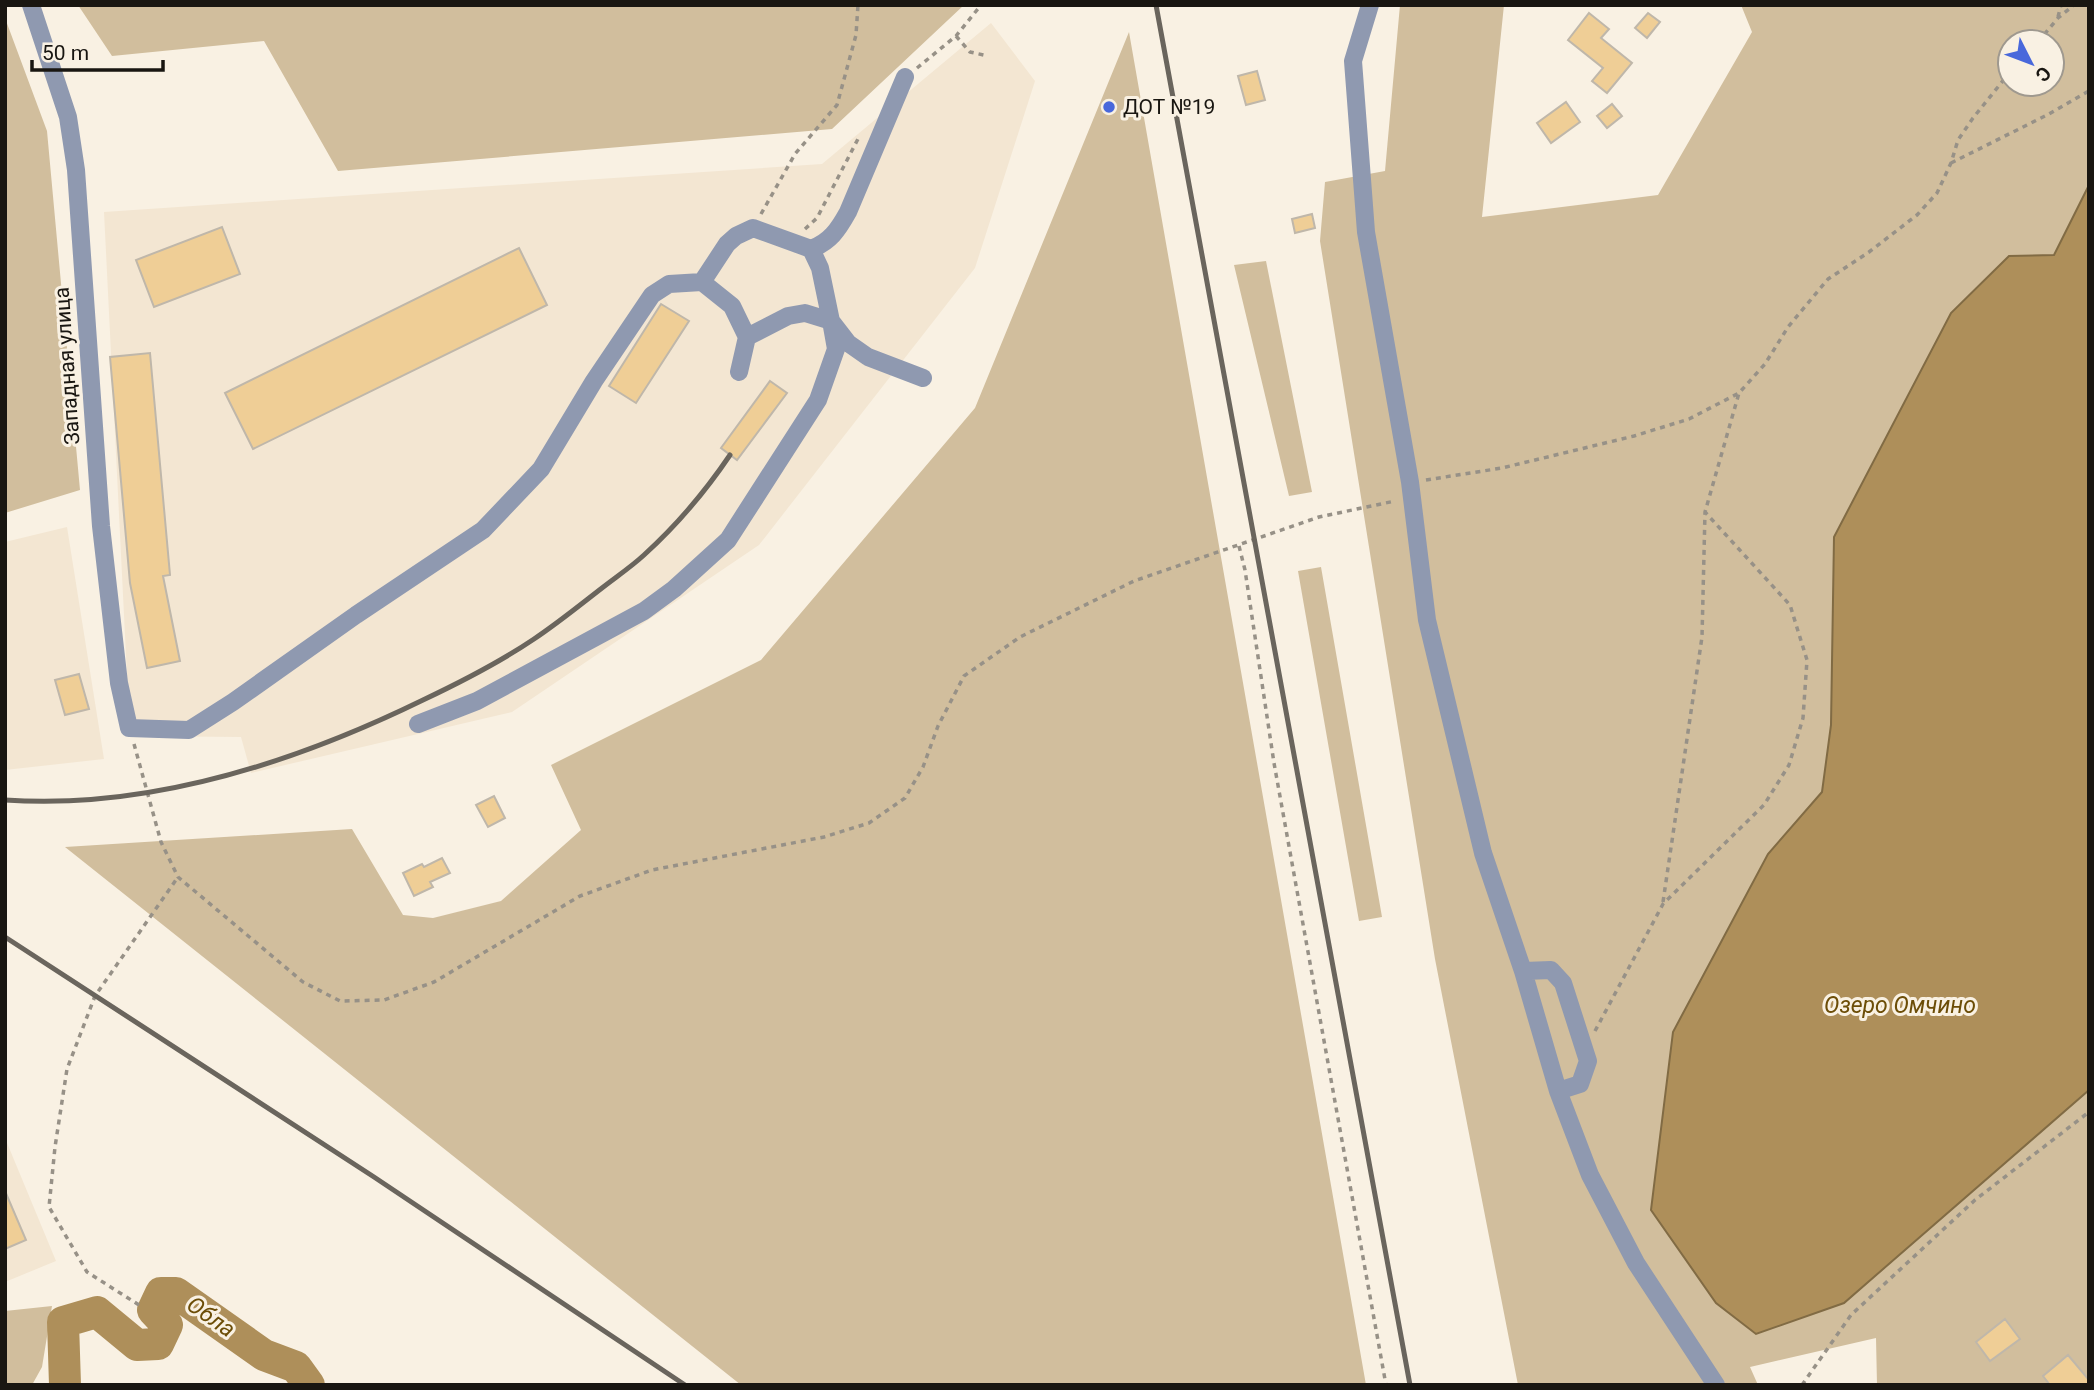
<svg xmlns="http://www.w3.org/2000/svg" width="2094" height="1390" font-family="Roboto,sans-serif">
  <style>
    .built { fill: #f3e6d2 }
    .green { fill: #d1be9d; fill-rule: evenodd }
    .water { fill: #ae8f5a; stroke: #816b44; stroke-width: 2 }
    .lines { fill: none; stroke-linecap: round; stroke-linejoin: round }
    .river { stroke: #ae8f5a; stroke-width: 32 }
    .building { fill: #efce96; stroke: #bfb7aa; stroke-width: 2 }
    .path { stroke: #979187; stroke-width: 3.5; stroke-dasharray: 5 5; stroke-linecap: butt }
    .minor { stroke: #8f99b0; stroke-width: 18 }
    .rail { stroke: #6a655d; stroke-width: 5 }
    .poi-dot { fill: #4968db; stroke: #f9f1e3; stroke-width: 2.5 }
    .labels { text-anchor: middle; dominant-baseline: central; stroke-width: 6; stroke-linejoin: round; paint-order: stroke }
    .poi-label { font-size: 21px; fill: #191611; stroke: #f9f1e3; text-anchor: start }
    .street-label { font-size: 21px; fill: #191611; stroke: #f9f1e3 }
    .water-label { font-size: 23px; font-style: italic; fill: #6c4d07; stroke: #f9f1e3 }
  </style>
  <rect width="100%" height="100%" fill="#f9f1e3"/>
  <!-- built -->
  <path class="built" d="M991 23 1035 81 975 268 759 545 512 712 251 773 241 737 130 736 104 212 822 164Z
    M67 527 104 759 5 770V542Z
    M5 1138 56 1261 5 1282Z"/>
  <!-- green -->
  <path class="green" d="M78 5H964L832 129 338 171 264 41 112 56Z
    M1400 5H1504L1482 217 1658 195 1752 32 1741 5H2089V185L2054 255 2009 256 1834 537 1831 725 1822 792 1768 854 1844 1303 2089 1090V1385H1877L1876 1338 1750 1367 1758 1385H1518L1435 959 1320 241 1325 182 1385 171ZM2010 42H2052V84H2010Z
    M5 18 47 131 80 490 5 513Z
    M1129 32 1366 1385H741L65 847 352 829 403 915 433 918 501 901 581 830 551 765 761 660 975 408Z
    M1266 261 1312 492 1289 496 1234 265Z
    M1321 567 1382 917 1359 921 1298 571Z
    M52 1306 42 1367 32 1385H5V1311Z"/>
  <!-- water -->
  <path class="water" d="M2089 185V1090L1844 1303 1756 1334 1716 1303 1651 1210 1673 1032 1768 854 1822 792 1831 725 1834 537 1951 313 2009 256 2054 255Z"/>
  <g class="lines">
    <!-- river -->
    <path class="river" d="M65 1385 63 1322 97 1312 137 1345 158 1344 167 1325 153 1310 161 1293H176L264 1355 296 1367 309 1385"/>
  </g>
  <!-- building -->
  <path class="building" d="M1589 13 1609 29 1601 38 1632 63 1607 93 1592 81 1603 68 1568 40Z
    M1648 13 1660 22 1647 38 1635 28Z
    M1257 71 1265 100 1246 105 1238 76Z
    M1566 102 1580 122 1551 143 1537 123Z
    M1612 104 1622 116 1607 128 1597 116Z
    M1312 214 1315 228 1295 233 1292 219Z
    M222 227 240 274 154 307 136 260Z
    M519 248 547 305 253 449 225 393Z
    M661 304 689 321 636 403 609 386Z
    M150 353 170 575 163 576 180 661 147 668 130 583 110 357Z
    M770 381 787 393 737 460 721 448Z
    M79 674 89 709 65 715 55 680Z
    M494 796 505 818 488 827 476 805Z
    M442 858 450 873 430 882 433 887 414 896 403 873 422 864 424 867Z
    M5 1191 26 1240 5 1249Z
    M2005 1319 2020 1339 1990 1361 1976 1342Z
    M2068 1355 2089 1380V1385H2050L2043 1376Z"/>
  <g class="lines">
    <!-- path -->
    <path class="path" d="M2058 17 2061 5
      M956 36 970 52 988 56
      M2038 42 2058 18 2074 5
      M917 68 956 36 981 5
      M1951 163 2049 114 2089 91
      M761 214 795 154 837 105 856 35 858 5
      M805 229 817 218 859 137
      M1426 480 1502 468 1634 436 1689 419 1739 393 1765 364 1788 327 1828 279 1869 252 1917 215 1937 193 1951 163 1958 140 1973 118 2010 72
      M1239 546 1245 570 1274 763 1386 1385
      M134 744 161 842 178 877 303 982 340 1001 384 1000 434 982 580 896 652 870 824 837 869 823 905 798 923 767 938 726 964 676 1020 637 1134 581 1319 517 1395 501
      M1663 902 1702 637 1705 512 1739 393
      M1595 1031 1663 904 1764 805 1789 765 1803 718 1807 660 1790 605 1705 512
      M139 1305 87 1272 49 1207 55 1147 67 1069 95 996 178 877
      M1802 1385 1851 1315 1975 1200 2089 1112"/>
    <!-- minor -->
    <path class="minor" d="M31 5 68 117 76 170 101 526 119 683 129 728 189 730 233 702 356 615 483 530 541 469 594 381 652 295 669 284 702 282 732 306 747 337 739 372
      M1370 5 1353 61 1366 232 1410 482 1427 620 1483 853 1523 971 1558 1091 1590 1175 1636 1263 1716 1385
      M811 249 820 268 831 321 848 343 868 357 923 378
      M702 282 727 244 736 236 753 228 811 249C830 242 838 230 848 212L905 77
      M418 724 477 701 644 611 674 589 728 540 818 400 836 349 831 321 805 313 788 316 747 337
      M1523 971 1551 970 1563 983 1588 1061 1580 1084 1558 1091"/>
    <!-- rail -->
    <path class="rail" d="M1156 5 1410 1385
      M5 800C148 810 296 762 423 700 461 682 500 662 534 639 558 623 580 605 602 588 616 577 631 567 644 555 677 525 705 492 730 455
      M5 937 374 1177 685 1385"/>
  </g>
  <!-- markers -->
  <circle class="poi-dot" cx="1109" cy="107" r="7"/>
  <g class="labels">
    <!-- poi labels -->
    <g class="poi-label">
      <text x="1123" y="107">ДОТ №19</text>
    </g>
    <!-- street labels -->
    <g class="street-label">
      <text transform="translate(67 366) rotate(-94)">Западная улица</text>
    </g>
    <!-- water labels -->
    <g class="water-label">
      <text x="1900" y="1005">Озеро Омчино</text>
      <text transform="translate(211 1317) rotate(35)">Обла</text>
    </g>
  </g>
  <!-- border -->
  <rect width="2094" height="1390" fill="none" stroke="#191611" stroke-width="14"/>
  <!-- north arrow -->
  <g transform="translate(2031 63) rotate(132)"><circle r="33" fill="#f9f1e3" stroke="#9f998f" stroke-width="2"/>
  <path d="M0-5L12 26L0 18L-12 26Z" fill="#4968db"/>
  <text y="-10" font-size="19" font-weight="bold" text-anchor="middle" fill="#191611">С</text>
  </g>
  <!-- scale -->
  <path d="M32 60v10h131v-10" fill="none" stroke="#191611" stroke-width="3.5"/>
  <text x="42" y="60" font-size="21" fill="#191611" stroke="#f9f1e3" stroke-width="5" paint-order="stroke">50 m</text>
</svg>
